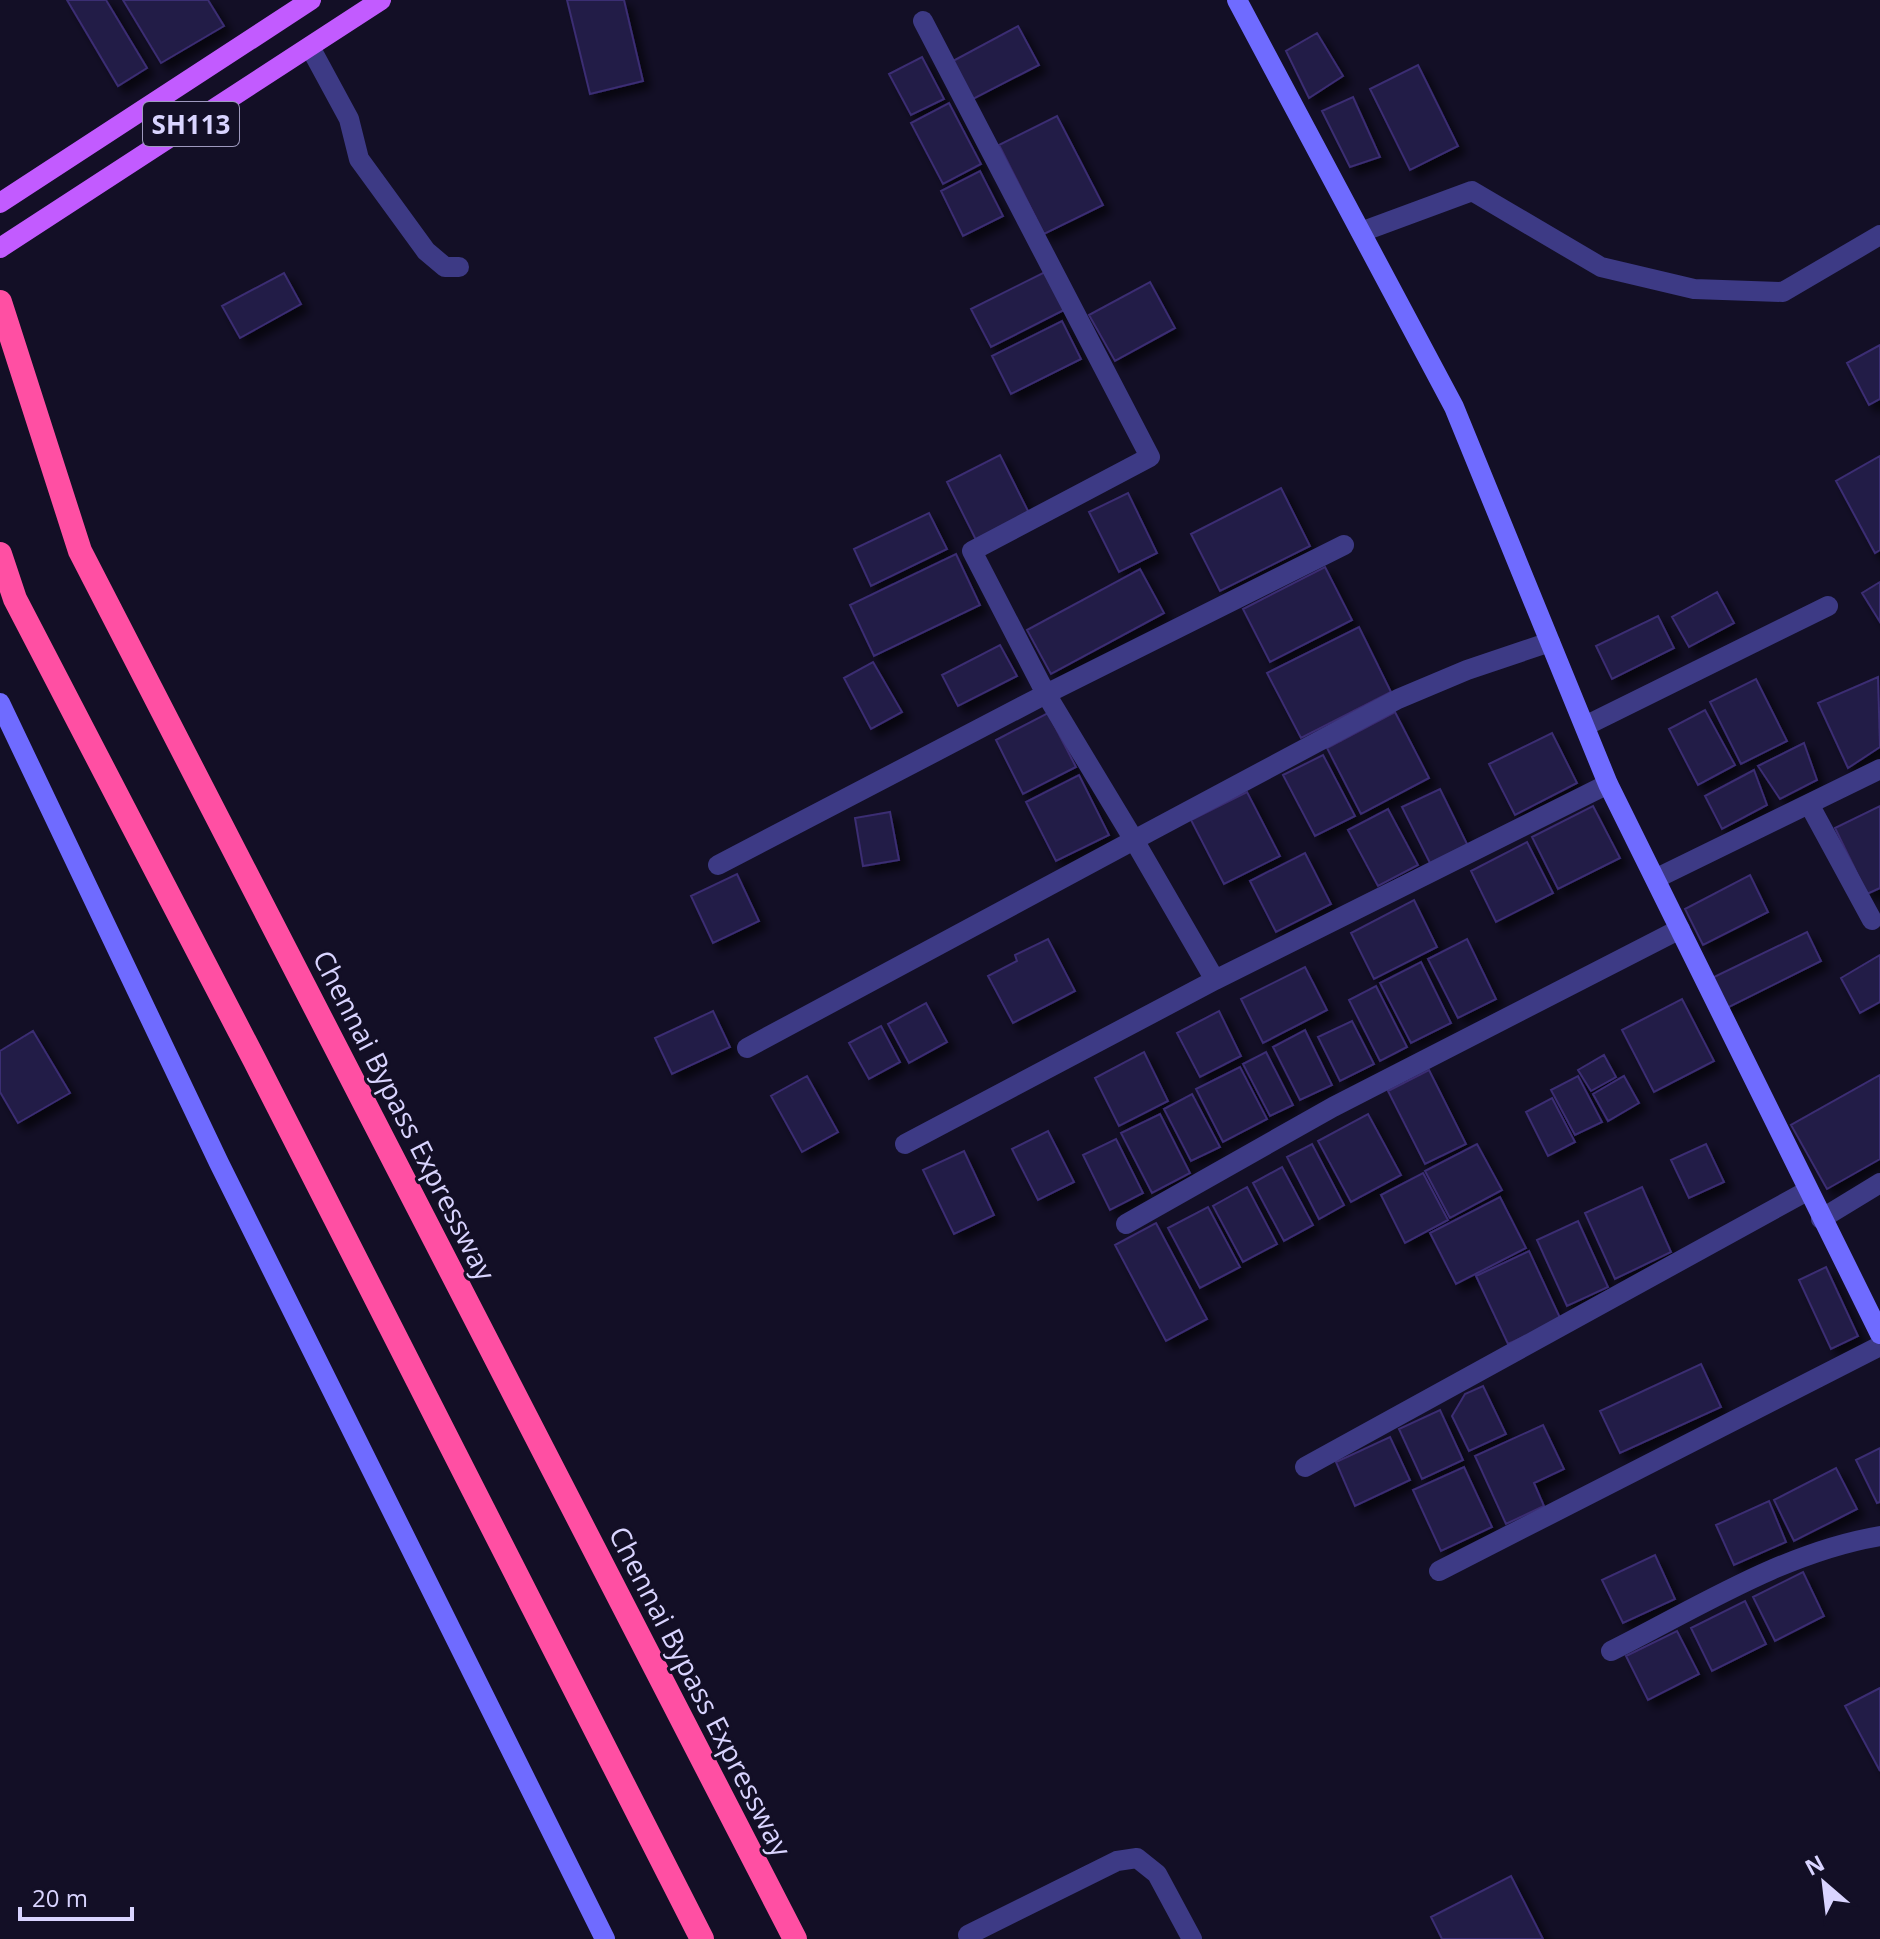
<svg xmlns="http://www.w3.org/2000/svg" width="1880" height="1939" font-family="'Open Sans',sans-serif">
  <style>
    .building { fill: #241b47; stroke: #3b2d73; stroke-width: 2; filter: url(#shadow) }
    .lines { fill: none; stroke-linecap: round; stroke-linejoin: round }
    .lane { stroke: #3d3a85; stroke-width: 20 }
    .street { stroke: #3d3a85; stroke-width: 20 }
    .secondary { stroke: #6f6bff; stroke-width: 20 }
    .primary { stroke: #c25bff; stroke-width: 20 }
    .highway { stroke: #ff4fa3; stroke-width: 24 }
    .labels { text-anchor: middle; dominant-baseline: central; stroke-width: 6; stroke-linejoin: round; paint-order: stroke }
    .shield { fill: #130f26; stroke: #9e99be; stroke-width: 2 }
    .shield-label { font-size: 26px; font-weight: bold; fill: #d9d4ff }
    .street-label { font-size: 28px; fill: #d9d4ff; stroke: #130f26 }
  </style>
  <defs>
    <filter id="shadow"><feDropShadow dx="7" dy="7" stdDeviation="4" flood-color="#0009"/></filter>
  </defs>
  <rect width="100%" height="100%" fill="#130f26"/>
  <!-- building -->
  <path class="building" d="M67 0H106L147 68 118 86Z
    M123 0H208L224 26 161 63Z
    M567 0H624L643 81 590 94Z
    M1018 26 1039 65 973 99 953 61Z
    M1317 33 1343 76 1309 98 1286 51Z
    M922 57 944 99 911 115 889 74Z
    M1418 65 1458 146 1410 170 1370 89Z
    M1353 97 1380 157 1350 167 1322 111Z
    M949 103 981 164 943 184 911 123Z
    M1057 116 1103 205 1044 234 999 145Z
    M980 171 1003 216 963 236 941 191Z
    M1047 271 1066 309 991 347 971 309Z
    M284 273 301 304 240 338 222 306Z
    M1150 282 1175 328 1115 361 1089 315Z
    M1062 321 1081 359 1011 394 992 356Z
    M1880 345V399L1869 405 1847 363Z
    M1000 455 1029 513 976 540 947 482Z
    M1880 456V550L1875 553 1836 481Z
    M1281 488 1310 546 1220 591 1191 534Z
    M1128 493 1157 553 1119 572 1089 512Z
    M929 513 947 549 871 586 854 549Z
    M956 554 980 605 874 656 850 605Z
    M1325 567 1352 620 1270 662 1243 609Z
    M1140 569 1164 613 1051 674 1027 630Z
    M1880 582V622L1862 593Z
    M1717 592 1734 623 1689 647 1672 617Z
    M1658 616 1674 648 1612 679 1596 646Z
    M1359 627 1391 692 1301 738 1267 673Z
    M1000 645 1017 676 958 706 942 675Z
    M873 662 902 712 871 729 844 678Z
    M1878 677 1880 747 1848 768 1818 703Z
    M1756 679 1787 741 1741 764 1710 702Z
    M1705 710 1735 765 1698 785 1669 729Z
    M1395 712 1429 778 1361 814 1327 748Z
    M1048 713 1076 767 1023 794 996 740Z
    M1552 733 1577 783 1515 815 1489 764Z
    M1804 743 1817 780 1780 799 1758 766Z
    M1323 755 1355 816 1315 836 1283 775Z
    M1754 770 1767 805 1722 829 1705 796Z
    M1079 775 1109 835 1056 861 1026 802Z
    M1440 789 1468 846 1431 865 1402 807Z
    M1247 792 1280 856 1224 884 1191 820Z
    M1593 806 1620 858 1558 889 1532 837Z
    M1880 806V888L1867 894 1835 828Z
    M1388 809 1418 865 1378 886 1348 830Z
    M890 812 899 860 863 866 855 818Z
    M1527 842 1553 893 1496 922 1471 871Z
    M1305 853 1331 904 1276 932 1250 881Z
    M737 874 759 921 713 943 691 896Z
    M1750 875 1768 912 1703 945 1685 909Z
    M1414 900 1437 947 1374 979 1351 933Z
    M1807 932 1821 961 1725 1009 1710 979Z
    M1048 939 1075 991 1013 1023 988 976 1017 961 1015 955Z
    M1467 939 1496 999 1458 1018 1428 959Z
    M1880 955V1002L1860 1013 1841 978Z
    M1421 962 1451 1023 1411 1043 1380 983Z
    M1305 967 1327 1010 1263 1043 1241 999Z
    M1376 986 1407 1047 1380 1061 1349 1000Z
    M1682 999 1714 1061 1654 1092 1622 1030Z
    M926 1003 947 1042 909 1063 888 1024Z
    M713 1011 730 1047 672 1074 655 1038Z
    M1219 1011 1241 1056 1200 1077 1177 1033Z
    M1352 1021 1374 1064 1340 1081 1318 1037Z
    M881 1026 900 1062 869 1079 849 1043Z
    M1305 1030 1332 1085 1300 1100 1273 1047Z
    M33 1031 70 1093 18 1123 0 1092V1051Z
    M1144 1052 1168 1101 1119 1126 1095 1078Z
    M1266 1052 1293 1105 1270 1116 1243 1064Z
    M1604 1055 1616 1077 1591 1091 1578 1070Z
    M1240 1067 1267 1119 1223 1142 1196 1089Z
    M1429 1070 1466 1144 1425 1164 1388 1091Z
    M1880 1075V1159L1827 1189 1791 1125Z
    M807 1076 838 1132 802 1152 771 1096Z
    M1578 1076 1602 1122 1575 1135 1551 1090Z
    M1624 1076 1639 1103 1608 1121 1593 1094Z
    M1192 1094 1220 1147 1191 1161 1164 1109Z
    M1552 1098 1575 1142 1548 1156 1526 1112Z
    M1160 1114 1190 1173 1152 1193 1121 1133Z
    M1368 1114 1401 1175 1351 1202 1318 1141Z
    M1048 1131 1074 1182 1038 1200 1012 1149Z
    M1116 1139 1143 1193 1110 1210 1083 1155Z
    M1312 1144 1344 1205 1319 1219 1287 1157Z
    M1477 1144 1502 1190 1450 1218 1425 1171Z
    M1706 1144 1724 1182 1689 1198 1671 1160Z
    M964 1151 994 1215 954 1234 923 1170Z
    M1282 1167 1313 1225 1284 1241 1253 1183Z
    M1423 1173 1448 1220 1405 1243 1381 1195Z
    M1247 1187 1277 1244 1243 1262 1213 1206Z
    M1642 1187 1671 1252 1615 1279 1585 1213Z
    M1500 1197 1526 1248 1456 1284 1430 1233Z
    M1208 1207 1240 1267 1200 1288 1168 1228Z
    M1578 1221 1608 1287 1567 1306 1537 1240Z
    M1156 1223 1207 1319 1166 1341 1115 1245Z
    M1529 1251 1561 1320 1508 1344 1476 1276Z
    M1826 1267 1858 1336 1831 1349 1799 1280Z
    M1701 1364 1721 1407 1620 1453 1600 1411Z
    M1483 1386 1506 1434 1469 1451 1452 1416 1465 1394Z
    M1440 1410 1463 1460 1422 1479 1399 1429Z
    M1543 1425 1564 1469 1534 1483 1544 1506 1506 1524 1475 1456Z
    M1390 1437 1410 1480 1355 1506 1336 1462Z
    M1880 1448V1502L1877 1503 1856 1460Z
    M1464 1467 1492 1527 1441 1551 1413 1490Z
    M1836 1468 1857 1509 1794 1541 1774 1500Z
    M1769 1501 1786 1542 1734 1565 1716 1525Z
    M1655 1555 1675 1599 1623 1623 1602 1580Z
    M1803 1572 1824 1616 1775 1641 1753 1597Z
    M1745 1601 1766 1644 1712 1671 1691 1628Z
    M1677 1631 1699 1674 1648 1700 1626 1656Z
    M1880 1688V1771L1845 1706Z
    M1511 1876 1543 1939H1442L1431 1917Z"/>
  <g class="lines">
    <!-- lane -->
    <path class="lane" d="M310 47 349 119 359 159 426 251 445 267H459"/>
    <!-- street -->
    <path class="street" d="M1361 232 1472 191 1601 267 1694 289 1783 292 1880 235
      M1550 642 1467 670 1398 699 1134 840 1215 980 1608 784
      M1585 726 1828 606
      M1809 804 1872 920
      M718 865 1046 694 1344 545
      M1657 878 1880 769
      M747 1048 1134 840 1046 694 972 551 1150 457 923 21
      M905 1144 1215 980
      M1821 1219 1880 1183
      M1126 1224 1333 1107 1680 929
      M1305 1467 1807 1191
      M1439 1571 1880 1346
      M1611 1651C1697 1608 1784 1552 1880 1536
      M968 1935 1117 1861 1137 1858 1157 1874 1192 1939"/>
    <!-- secondary -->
    <path class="secondary" d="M1237 0 1454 407 1608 784 1880 1334
      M0 703 219 1163 605 1939"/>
    <!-- primary -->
    <path class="primary" d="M0 203 311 0
      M0 248 381 0"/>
    <!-- highway -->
    <path class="highway" d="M0 302 80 551 795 1939
      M0 554 15 599 255 1061 702 1939"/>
  </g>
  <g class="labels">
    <!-- shield labels -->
    <rect class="shield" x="143" y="102" width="96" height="44" rx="6"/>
    <g class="shield-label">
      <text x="191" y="124">SH113</text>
    </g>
    <!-- street labels -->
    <g class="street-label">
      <text transform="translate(405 1115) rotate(63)">Chennai Bypass Expressway</text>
      <text transform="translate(701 1691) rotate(63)">Chennai Bypass Expressway</text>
    </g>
  </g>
  <!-- north arrow -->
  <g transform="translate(1824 1883) rotate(332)" stroke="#130f26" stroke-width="6" paint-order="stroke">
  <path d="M0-6L14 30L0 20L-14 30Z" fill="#d9d4ff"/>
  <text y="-12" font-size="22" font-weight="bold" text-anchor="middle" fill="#d9d4ff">N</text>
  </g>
  <!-- scale -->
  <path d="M20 1907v12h112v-12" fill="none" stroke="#d9d4ff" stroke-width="4"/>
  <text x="32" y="1907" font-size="24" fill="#d9d4ff" stroke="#130f26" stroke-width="6" paint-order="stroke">20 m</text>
</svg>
